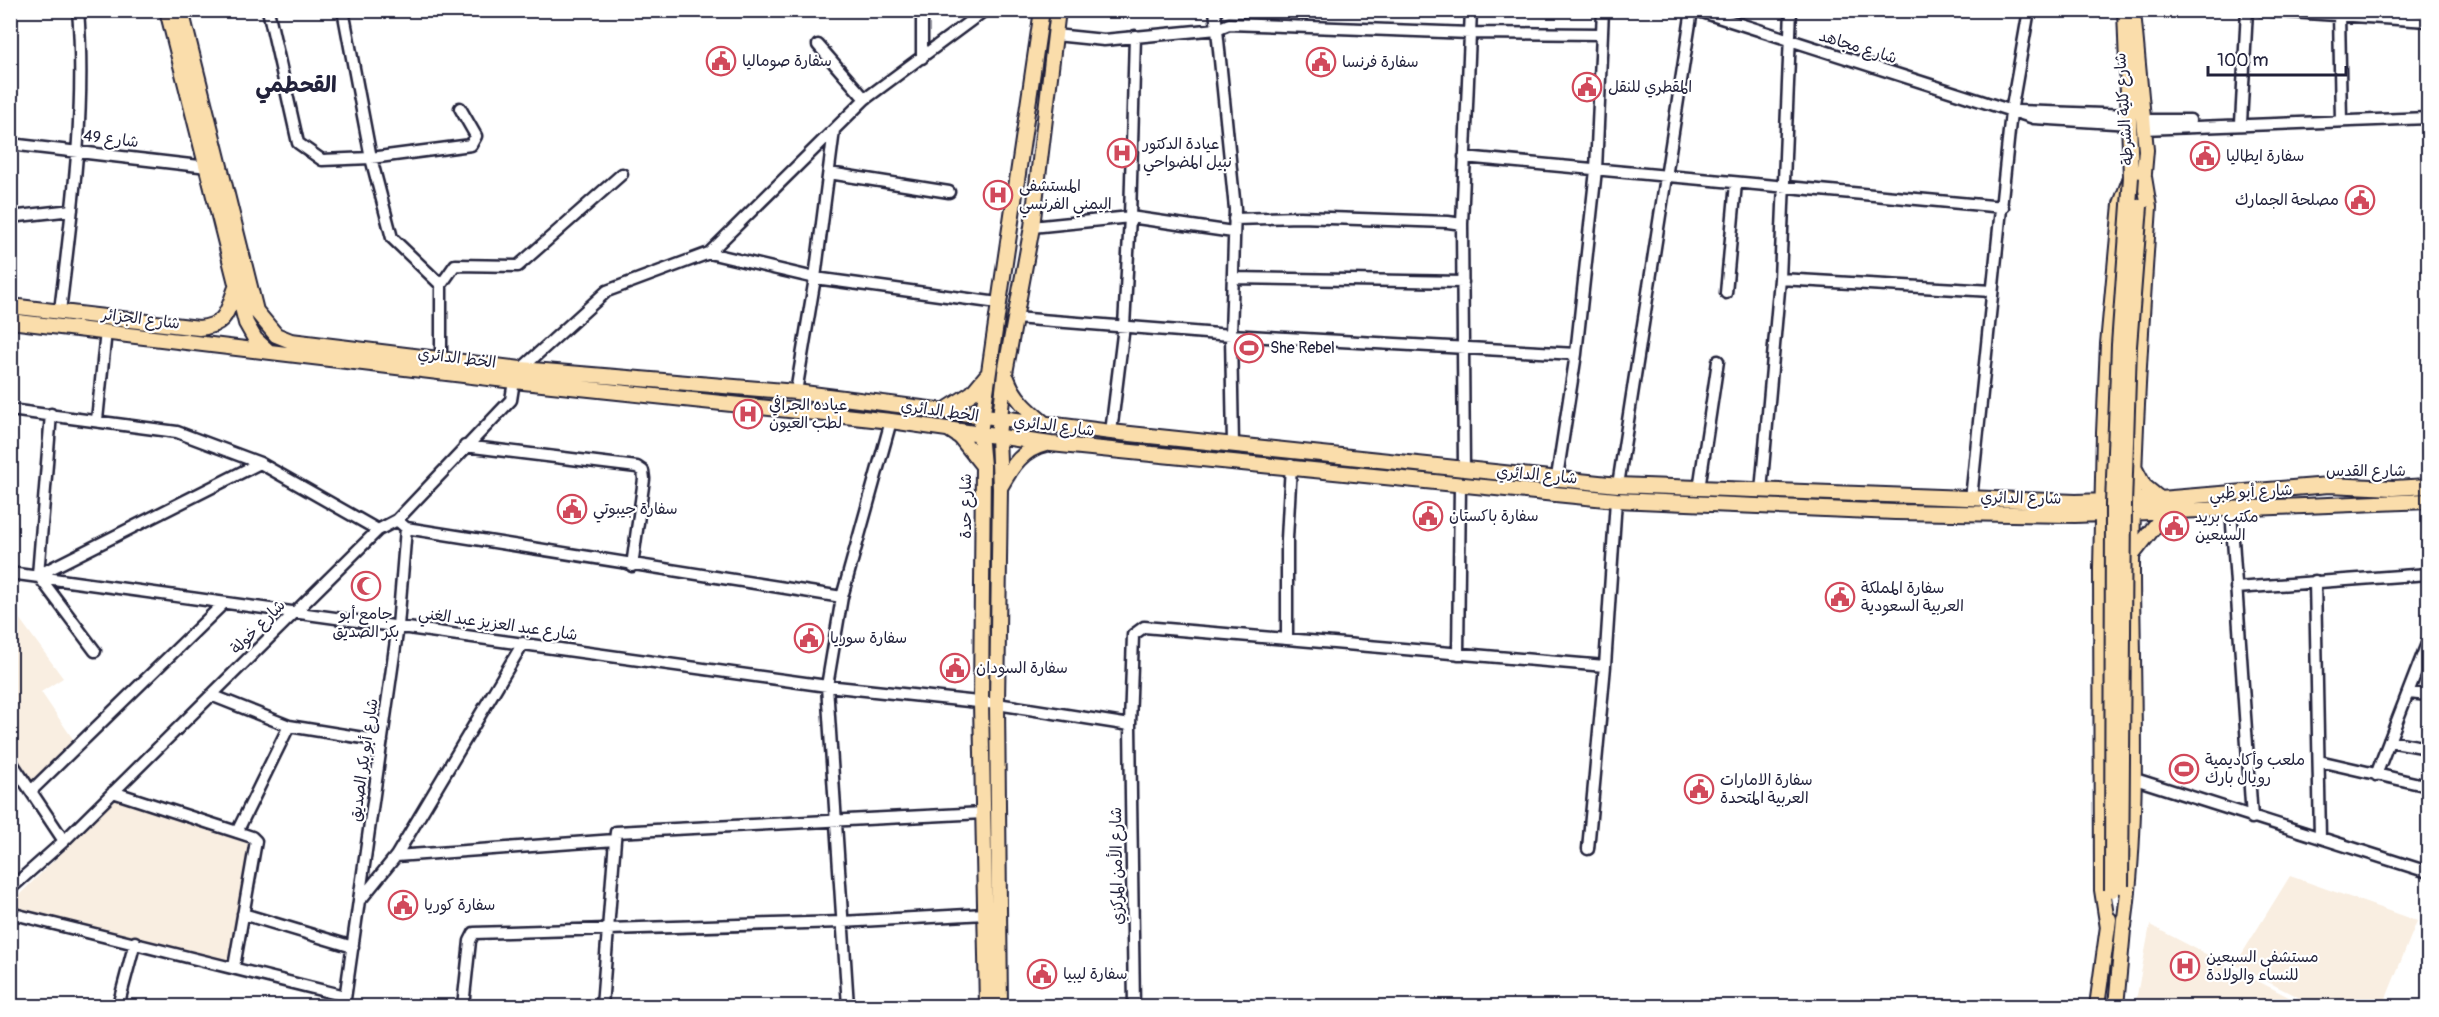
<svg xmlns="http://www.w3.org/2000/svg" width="2439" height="1017" font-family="Pangolin,'Playpen Sans Arabic',sans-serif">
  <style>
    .built { fill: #f9eee1 }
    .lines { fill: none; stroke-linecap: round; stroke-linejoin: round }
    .minor-casing { stroke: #22223b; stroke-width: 15 }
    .major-casing { stroke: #22223b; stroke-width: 18 }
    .minor { stroke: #fff; stroke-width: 10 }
    .major { stroke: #faddab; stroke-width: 14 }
    .major-bridge-casing { stroke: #22223b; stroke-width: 18; stroke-linecap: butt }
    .major-bridge { stroke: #faddab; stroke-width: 14 }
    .labels { text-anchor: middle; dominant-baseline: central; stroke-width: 4.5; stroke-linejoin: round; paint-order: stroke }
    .street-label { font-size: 16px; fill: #22223b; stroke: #fff }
    .poi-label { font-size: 16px; fill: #22223b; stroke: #fff; text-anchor: start }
    .district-label { font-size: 22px; font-weight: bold; fill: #22223b; stroke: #fff }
  </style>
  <rect width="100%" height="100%" fill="#fff"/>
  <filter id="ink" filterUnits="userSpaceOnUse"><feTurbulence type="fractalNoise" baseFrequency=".0167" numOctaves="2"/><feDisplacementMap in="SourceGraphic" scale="12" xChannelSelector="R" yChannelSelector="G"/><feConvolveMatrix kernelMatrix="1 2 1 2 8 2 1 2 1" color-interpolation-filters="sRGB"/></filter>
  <g filter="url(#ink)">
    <!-- built -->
    <path class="built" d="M11 617 19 618 63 678 41 692 75 742 32 781 11 747Z
      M116 799 253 845 228 961 11 909V903Z
      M2290 876 2417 921 2383 1006H2315L2235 965Z
      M2150 925 2306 1006H2135Z"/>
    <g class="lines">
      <!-- minor casing -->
      <g class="minor-casing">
        <path id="minor" d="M268 10 298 143 322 160 371 158 471 145 476 136 460 108
          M343 10 371 158 392 238 441 285V365
          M922 10V58
          M1215 10 1235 209 1231 335 1233 445
          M1696 10 2034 118 2130 124
          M2260 10 2428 21
          M2339 13 2341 121
          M1055 35 1104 40 1217 29 1229 24 1470 33 1601 34
          M818 45 865 99
          M2018 111 2131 115
          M2143 120H2190
          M2241 123 2247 10
          M2143 129 2428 118
          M10 144 208 167
          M1464 157 2003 207
          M829 173 949 192
          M10 217 72 210
          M1234 219 1300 217 1448 222 1462 224
          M1032 227 1130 217 1233 232
          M709 253 815 278 998 303
          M1233 278 1463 282
          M1780 279 1992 291
          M441 285 455 265 518 266 622 174
          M1726 293 1736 183
          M60 311C72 212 86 111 78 10
          M1015 318 1231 335 1576 354
          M521 369 607 291 709 253 865 99 985 10
          M796 392 815 278 834 130
          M10 410 177 432 260 463 378 530
          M51 414 38 575 95 651
          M97 420 106 331
          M1111 432 1124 326 1130 217 1135 36
          M465 446 637 467 643 471 644 479 632 566
          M1464 468 1462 224 1471 10
          M1557 477 1576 354 1596 170 1603 10
          M1618 485 1692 10
          M1699 489 1718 361
          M1761 491 1780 279 1791 10
          M1971 499 2011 112 2029 10
          M2231 510 2252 818
          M406 528 842 597
          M10 573 827 686 997 704 1130 725
          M38 575 260 463
          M2315 581 2320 838
          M2236 588 2428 574
          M1287 637V539L1291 465
          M1458 654 1460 485
          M2409 693 2428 695
          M211 695 289 726 382 741
          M2389 741 2428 748
          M10 760 64 841
          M2319 761 2428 786
          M2376 775 2428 641
          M2135 779 2428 872
          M31 791 224 603
          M113 792 237 832 252 837 256 841 234 967
          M237 832 289 726
          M1588 849 1605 666 1616 500
          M396 856 615 840 616 832 983 813
          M10 889 64 841 378 530 397 520 511 400 514 381
          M362 898 396 856 523 643
          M10 913 345 996
          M243 914 353 947
          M118 1006 135 942
          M344 1006 398 626 406 528 397 520
          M463 1006 470 941 474 933 842 922 985 914
          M602 1006 615 840
          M848 1006 827 686 842 597 891 421
          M1134 1006 1130 725 1133 635 1144 627 1605 666"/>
      </g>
      <!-- major casing -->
      <g class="major-casing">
        <path id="major" d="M167 10 246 323 255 339 268 351
          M181 10 256 311 276 335 291 341 521 369 796 392 1111 432 1618 485 2076 502 2160 499 2329 485 2393 488 2428 486
          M2134 22 2146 150 2143 185
          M10 306 199 328C229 325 227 309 237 285
          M10 321 514 381 891 421 1051 444 1616 500 1895 512 2075 515 2428 501
          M1007 378C1014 398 1028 410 1045 424
          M944 411 972 393 987 375
          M948 429 960 437 983 466
          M2135 469 2144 486 2160 499
          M1001 486C1012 466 1023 449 1046 444
          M2133 554 2166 512
          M2124 926C2140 807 2132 687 2132 567 2133 447 2141 327 2149 207L2144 177
          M2108 928 2102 890 2101 568 2104 433 2108 344 2121 204 2131 177 2125 10
          M987 1006 981 702 983 466 980 433 1042 10
          M1000 1006 997 704 1000 488 998 435 1005 373 1032 227 1058 10
          M2097 1006 2109 919
          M2116 1006 2124 919"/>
      </g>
      <!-- minor -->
      <use href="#minor" class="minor"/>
      <!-- major -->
      <use href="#major" class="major"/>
      <!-- major-bridge casing -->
      <g class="major-bridge-casing">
        <path id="major-bridge" d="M2121 886 2124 505 2129 346 2140 206
          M2112 890 2113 504 2119 345 2131 177"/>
      </g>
      <!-- major-bridge -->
      <use href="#major-bridge" class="major-bridge"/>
    </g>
  </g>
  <!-- icons -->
  <defs>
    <g id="civic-ring" transform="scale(1.5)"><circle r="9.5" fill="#fff" stroke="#d1495b" stroke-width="1.5"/><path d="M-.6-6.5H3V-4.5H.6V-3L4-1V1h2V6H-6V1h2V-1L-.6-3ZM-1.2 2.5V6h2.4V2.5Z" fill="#d1495b"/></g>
    <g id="hospital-ring" transform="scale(1.5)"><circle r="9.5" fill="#fff" stroke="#d1495b" stroke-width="1.5"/><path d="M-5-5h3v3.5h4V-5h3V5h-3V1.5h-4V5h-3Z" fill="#d1495b"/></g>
    <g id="stadium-ring" transform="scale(1.5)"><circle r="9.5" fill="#fff" stroke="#d1495b" stroke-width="1.5"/><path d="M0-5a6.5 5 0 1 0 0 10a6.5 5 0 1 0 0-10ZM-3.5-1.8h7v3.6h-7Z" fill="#d1495b"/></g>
    <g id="mosque-ring" transform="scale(1.5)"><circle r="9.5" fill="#fff" stroke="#d1495b" stroke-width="1.5"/><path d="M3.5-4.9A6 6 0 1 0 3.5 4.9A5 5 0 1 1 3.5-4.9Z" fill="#d1495b"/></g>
  </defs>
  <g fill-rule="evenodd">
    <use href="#civic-ring" x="721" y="61"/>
    <use href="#civic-ring" x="1321" y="62"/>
    <use href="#civic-ring" x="1587" y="87"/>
    <use href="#hospital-ring" x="1122" y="153"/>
    <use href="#civic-ring" x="2205" y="156"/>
    <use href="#hospital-ring" x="998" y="195"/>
    <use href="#civic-ring" x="2360" y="200"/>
    <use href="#stadium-ring" x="1249" y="348"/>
    <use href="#hospital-ring" x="748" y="414"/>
    <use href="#civic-ring" x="572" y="509"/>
    <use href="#civic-ring" x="1428" y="516"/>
    <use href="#civic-ring" x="2174" y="526"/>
    <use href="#mosque-ring" x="366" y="586"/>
    <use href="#civic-ring" x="1840" y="597"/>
    <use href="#civic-ring" x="809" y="638"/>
    <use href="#civic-ring" x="955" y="668"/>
    <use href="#stadium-ring" x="2184" y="769"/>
    <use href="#civic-ring" x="1699" y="789"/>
    <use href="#civic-ring" x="403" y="905"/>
    <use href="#hospital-ring" x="2185" y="966"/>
    <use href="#civic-ring" x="1042" y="974"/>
  </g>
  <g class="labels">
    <!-- street labels -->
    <g class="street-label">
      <text transform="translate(1858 47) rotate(17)">شارع مجاهد</text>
      <text transform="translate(2124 109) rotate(-94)">شارع كلية الشرطة</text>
      <text transform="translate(111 139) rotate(7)">شارع 49</text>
      <text transform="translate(141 319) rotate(7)">شارع الجزائر</text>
      <text transform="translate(457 358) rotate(7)">الخط الدائري</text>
      <text transform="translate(940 411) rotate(8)">الخط الدائري</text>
      <text transform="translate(1054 426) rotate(7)">شارع الدائري</text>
      <text x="2366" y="471">شارع القدس</text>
      <text transform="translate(1537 475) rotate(5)">شارع الدائري</text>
      <text transform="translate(2251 492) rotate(-3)">شارع أبو ظبي</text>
      <text transform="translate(2021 498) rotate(1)">شارع الدائري</text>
      <text transform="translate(966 506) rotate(-90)">شارع حدة</text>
      <text transform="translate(498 624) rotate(8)">شارع عبد العزيز عبد الغني</text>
      <text transform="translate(258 627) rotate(-45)">شارع خولة</text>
      <text transform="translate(364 760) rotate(-82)">شارع أبو بكر الصديق</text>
      <text transform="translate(1117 866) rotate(-91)">شارع الأمن المركزي</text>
    </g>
    <!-- poi labels -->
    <g class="poi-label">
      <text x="742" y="61">سفارة صوماليا</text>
      <text x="1342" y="62">سفارة فرنسا</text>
      <text x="1608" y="87">المقطري للنقل</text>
      <text x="1143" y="144">عيادة الدكتور<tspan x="1143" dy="18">نبيل المضواحي</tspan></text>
      <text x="2226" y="156">سفارة ايطاليا</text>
      <text x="1019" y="186">المستشفى<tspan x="1019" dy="18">اليمني الفرنسي</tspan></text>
      <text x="2339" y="200" text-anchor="end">مصلحة الجمارك</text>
      <text x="1270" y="348">She Rebel</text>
      <text x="769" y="405">عياده الجرافي<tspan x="769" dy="18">لطب العيون</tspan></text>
      <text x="593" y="509">سفارة جيبوتي</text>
      <text x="1449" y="516">سفارة باكستان</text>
      <text x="2195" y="517">مكتب بريد<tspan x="2195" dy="18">السبعين</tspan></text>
      <text x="1861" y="588">سفارة المملكة<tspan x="1861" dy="18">العربية السعودية</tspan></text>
      <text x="366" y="614" text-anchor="middle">جامع أبو<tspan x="366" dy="18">بكر الصديق</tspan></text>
      <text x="830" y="638">سفارة سوريا</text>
      <text x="976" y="668">سفارة السودان</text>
      <text x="2205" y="760">ملعب وأكاديمية<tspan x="2205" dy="18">رويال بارك</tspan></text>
      <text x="1720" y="780">سفارة الامارات<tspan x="1720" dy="18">العربية المتحدة</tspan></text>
      <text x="424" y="905">سفارة كوريا</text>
      <text x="2206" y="957">مستشفى السبعين<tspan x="2206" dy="18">للنساء والولادة</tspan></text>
      <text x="1063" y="974">سفارة ليبيا</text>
    </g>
    <!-- district labels -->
    <g class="district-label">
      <text x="296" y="85">القحطمي</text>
    </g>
  </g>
  <!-- margin -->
  <rect width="2439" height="1017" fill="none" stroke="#fff" stroke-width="36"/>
  <rect x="18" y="18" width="2403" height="981" fill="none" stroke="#22223b" stroke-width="2" filter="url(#ink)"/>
  <!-- scale -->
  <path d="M2208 66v9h138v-9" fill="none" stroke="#22223b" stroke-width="3"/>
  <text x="2217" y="66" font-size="18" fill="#22223b" stroke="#ffffff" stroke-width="4.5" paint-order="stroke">100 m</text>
</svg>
